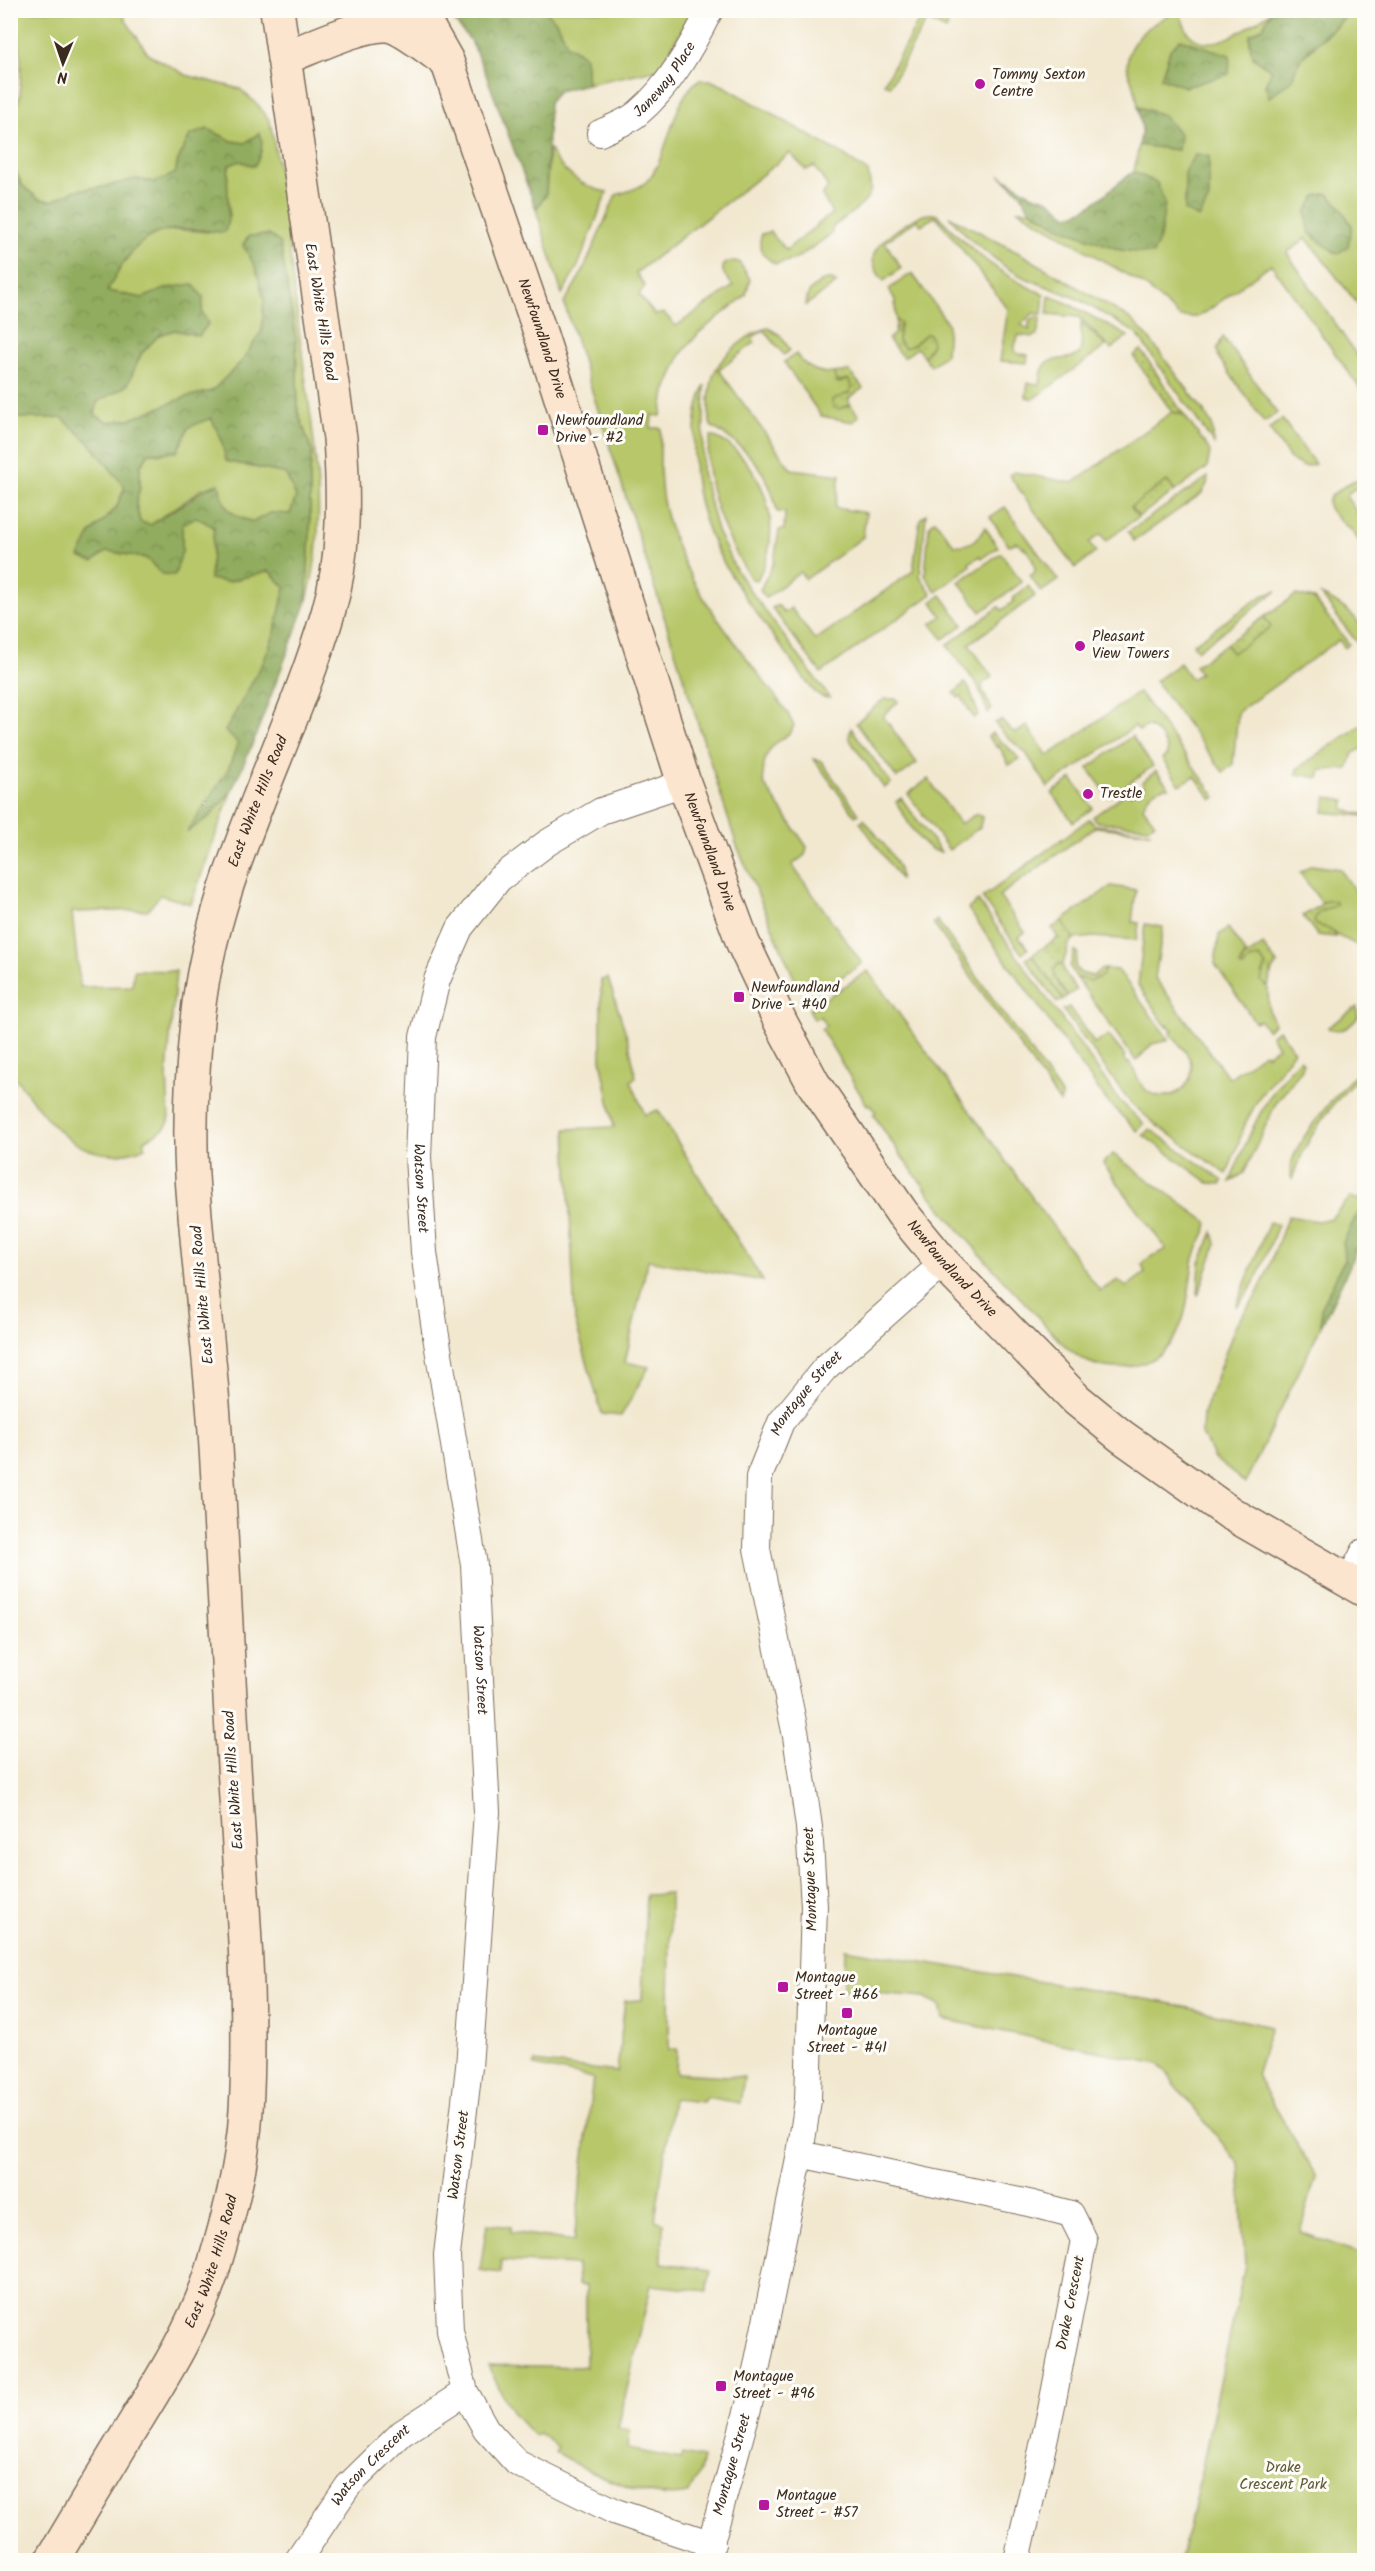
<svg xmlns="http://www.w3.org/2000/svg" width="1375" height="2571" font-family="Kalam,sans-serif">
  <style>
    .green { fill: #b7c76a; stroke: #797844; stroke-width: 1.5 }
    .forest { fill: url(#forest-crowns); stroke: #666b3e; stroke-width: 1.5; fill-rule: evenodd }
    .garden { fill: url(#garden-dots); stroke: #797844; stroke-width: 1.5 }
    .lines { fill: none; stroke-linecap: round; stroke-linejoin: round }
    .street-casing { stroke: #7b6c5c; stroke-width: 28 }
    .secondary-casing { stroke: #7b6c5c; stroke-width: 36 }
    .street { stroke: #fff; stroke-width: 26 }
    .secondary { stroke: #fbe5cf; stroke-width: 33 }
    .poi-dot { fill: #b5179e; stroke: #fdfcf7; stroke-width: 2 }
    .labels { text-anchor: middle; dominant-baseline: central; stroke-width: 6; stroke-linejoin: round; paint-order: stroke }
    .poi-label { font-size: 15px; fill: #3b2a1e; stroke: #fdfcf7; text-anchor: start }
    .street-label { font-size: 15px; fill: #3b2a1e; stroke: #fdfcf7 }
    .park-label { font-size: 15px; fill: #605935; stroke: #fdfcf7 }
  </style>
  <defs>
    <pattern id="forest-crowns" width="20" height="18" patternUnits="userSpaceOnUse" patternTransform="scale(1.5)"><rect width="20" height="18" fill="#91ac5e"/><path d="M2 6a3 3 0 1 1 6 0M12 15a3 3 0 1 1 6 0" fill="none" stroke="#788c4d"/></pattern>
    <pattern id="garden-dots" width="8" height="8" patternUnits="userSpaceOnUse" patternTransform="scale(1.5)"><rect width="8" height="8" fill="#b7c76a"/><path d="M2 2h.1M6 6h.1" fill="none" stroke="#9eab5b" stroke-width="1.8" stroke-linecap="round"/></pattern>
  </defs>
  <rect width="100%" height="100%" fill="#fdfcf7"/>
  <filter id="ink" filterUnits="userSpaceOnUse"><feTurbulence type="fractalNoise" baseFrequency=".0167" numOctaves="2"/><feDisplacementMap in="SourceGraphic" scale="12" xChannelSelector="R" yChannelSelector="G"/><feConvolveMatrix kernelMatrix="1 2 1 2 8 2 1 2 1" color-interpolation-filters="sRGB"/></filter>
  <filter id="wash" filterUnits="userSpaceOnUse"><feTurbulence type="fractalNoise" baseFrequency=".008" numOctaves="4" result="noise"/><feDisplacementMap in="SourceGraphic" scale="24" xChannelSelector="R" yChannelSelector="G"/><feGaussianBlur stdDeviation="1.35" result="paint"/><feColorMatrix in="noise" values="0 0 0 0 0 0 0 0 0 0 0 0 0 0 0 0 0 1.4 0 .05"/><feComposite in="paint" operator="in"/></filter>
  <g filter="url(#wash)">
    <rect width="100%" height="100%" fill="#f2e8d0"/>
    <!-- green -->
    <path class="green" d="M12 11H123L125 19 148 54 186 75 240 89 258 105 270 121C284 192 291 266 300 338 311 429 332 512 306 604L310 533V471L312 452 298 412 296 339 280 243 269 235 249 236 243 244 255 266 264 298 262 331 242 361 212 391 186 397 131 419 108 422 95 415 97 402 127 386 141 354 159 335 175 330 199 336 208 324 202 312 203 297 168 288 142 298 106 291C114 278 135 242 148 236 167 227 189 230 208 232L230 216 226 192 229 165 240 161 259 133 245 143 232 141 208 129 190 135 178 160 175 174 154 182 136 179 103 187 76 190 52 201 39 199 23 186 11 163V122L20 95 21 61 19 36Z
      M546 11H693L659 69 587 84 585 57 567 44 558 24Z
      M924 11C937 10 942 15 948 26L946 30 927 20 890 86 884 83Z
      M1176 11H1179C1182 18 1185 31 1191 36 1214 56 1251 24 1271 12L1263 27 1250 35 1253 58 1272 70 1265 85 1294 69 1302 58 1344 19V11H1364V312L1306 238 1287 253 1364 366V394L1271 264 1206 312 1197 317H1180L1144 285 1018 210H1030L1064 229 1156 183 1134 172 1139 145 1178 150 1163 115 1138 107C1137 99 1136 91 1133 84 1131 79 1129 76 1128 71 1122 40 1153 23 1176 11Z
      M700 80H710L724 86 840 153 868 172 871 189 868 197 863 204 833 227 831 234 796 259 776 264C764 258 756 247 762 234L770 232 786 250 832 213 822 195 828 187 814 166 806 170 790 153 636 273 645 286 639 295 655 315 664 313 676 326 733 286C731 283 726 278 724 274 719 263 731 260 739 262L750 279 746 295 699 333 681 354 665 392 661 416 652 415 651 428H661C660 453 659 477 663 501 679 583 740 647 787 712L794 726C790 734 787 735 780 740 765 751 761 766 764 784L807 847 805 855 792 865 862 963 822 990 813 985 798 987 737 846 564 303 582 273 616 195C625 192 639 189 646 182 670 158 672 94 700 80Z
      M549 148C559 170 583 188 607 192L578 266 562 294 536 209 546 195Z
      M937 214C969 249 1000 276 1044 294L1042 314 1034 313 1021 324 1029 330V322L1037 316 1041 317 1037 335 1033 337 1019 335 1015 345V351L1018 354 1028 355 1027 363 1000 361 1008 309 936 216 921 225 917 220 885 242 901 268 884 281C864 259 874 247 894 232 907 223 920 212 937 214Z
      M949 216 1021 254 1131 319 1148 337 1203 410 1212 425 1214 444 1136 333 1078 299 1023 277 1007 268 971 240Z
      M912 273 948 324 946 354 931 366 924 357 930 335 926 334 909 348H905L898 341 900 323 896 321 895 300 889 289Z
      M825 280H832L837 283 806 305C806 291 814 286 825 280Z
      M1049 296 1065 302 1128 336 1111 349 1079 317 1047 314Z
      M1081 322 1106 346 1033 399 1026 397 1028 383 1040 384 1042 371 1047 362C1082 353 1083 365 1081 322Z
      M768 328 780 335 790 350 784 355 764 330 752 338 754 343 719 370 791 469 840 475 835 508 866 513 863 537 806 579 800 572 766 598 760 590 774 562 779 530H784L785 512H777C770 472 746 446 711 426 707 412 709 382 716 369 725 353 750 332 768 328Z
      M1223 337 1277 413 1264 422 1218 357 1217 349Z
      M796 354C805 367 818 374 834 373L839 383 849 379 852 389 844 396V407L851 405 859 416 853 422 821 416 784 362Z
      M705 385 702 472 717 531 735 568 749 589 830 698 822 697 815 692C800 675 788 655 774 637 730 577 691 526 694 447 695 424 696 406 705 385Z
      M1172 412 1184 415 1208 448 1210 452 1207 468 1175 491 1167 482 1131 507 1138 517 1106 541 1101 534 1089 543 1096 552 1075 568 1009 475 1014 472 1073 483Z
      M47 417H62L90 443 125 487 116 508 91 533 107 551 146 558 162 574 182 551V524L196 517 214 527 210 579 226 582 269 571 285 587 275 632 264 661 226 731 238 742 228 770 211 797 209 817 231 792 191 904 160 895 148 910 72 912 80 987 132 986 134 970 176 971 167 1072 169 1122 164 1129 143 1141 145 1147C135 1152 125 1154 113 1154 64 1154 38 1106 11 1072L10 422 15 418Z
      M211 418 221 438 227 461 286 474 296 497 290 514 271 513 253 522 230 514 223 503 202 488C186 503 167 511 151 525L140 522 136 504 140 487V466L149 453 163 454 189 426Z
      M1282 419 1315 464 1304 467 1291 460 1269 429Z
      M711 436C723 439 733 447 741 456 772 490 781 539 757 580L751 579C728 543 698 480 711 436Z
      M1208 477 1207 484 1201 494 1134 541 1128 532Z
      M1356 480 1359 483V486L1348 493 1347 498 1364 522V538L1359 542C1357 538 1354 533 1351 530 1340 519 1313 505 1339 490 1345 486 1349 482 1356 480Z
      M1005 507 1058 580 1041 592 1030 576 1035 572C1035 558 1028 549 1016 542L1009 546 990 517Z
      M926 514 920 576 932 594 821 673 772 608 778 605 784 613 791 608 815 640 913 571 920 519Z
      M935 520 954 545C968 547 978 540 985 527L998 547 982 558 980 556 969 563 970 566 936 592 925 575 929 526Z
      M1001 553 1022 582 981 612 959 582Z
      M1028 586 1035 596 969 644 992 677 982 684 983 692 992 709 988 713 978 686 947 645 999 607 1002 610 1014 601 1013 598Z
      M1277 591 1198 650 1193 644 1262 596Z
      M941 595 963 625 943 639 931 624 942 616 932 602Z
      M1296 595 1314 599 1349 644 1345 648 1339 640 1238 712 1233 764 1223 772 1155 681 1180 663 1191 679 1200 673 1195 666 1226 644 1232 653 1270 626 1264 617Z
      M1321 595C1337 602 1358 615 1364 633 1366 638 1365 647 1364 652Z
      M965 683C974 691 972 704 979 714L974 718 961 696 958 698 954 693Z
      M1139 692 1216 797 1212 800 1195 776 1180 785 1162 759 1167 755C1168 743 1158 731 1147 726L1139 731 1135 726 1048 787 1026 753 1006 736 995 723 1001 720 1008 728 1016 733 1027 726 1048 756Z
      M884 699H897L898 702 883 716 917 763 897 778 856 723Z
      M1364 723V748L1353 753 1348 769 1321 770 1319 778 1296 774 1297 769Z
      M851 728 891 783 884 788 852 743 849 737Z
      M992 733C1000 741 1013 750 1019 759L1009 765 999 746 997 747 988 737Z
      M1132 736 1153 766 1109 797 1088 768Z
      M814 759 821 761 859 814 855 816Z
      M1156 771 1169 787C1156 787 1147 795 1143 807L1155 823 1149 827 1097 822 1093 817 1127 792 1130 795 1144 786 1142 782Z
      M928 779 960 824 976 814 982 817 980 827 949 850 908 794Z
      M1072 779 1093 808 1073 822 1052 793Z
      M1326 797 1345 800 1343 808 1354 813 1364 814V816L1324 812Z
      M901 798 941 852C921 851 906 818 896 802Z
      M864 819C873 832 904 864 900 879L860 822Z
      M1089 819 1095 825 1151 832 1095 827 999 896 1025 932 1019 937 1028 949 1022 954 982 898Z
      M1311 865 1340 869 1364 904V952L1357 945 1316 925 1314 920 1316 914 1329 908 1330 901 1321 902 1300 873Z
      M1111 886 1136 890 1132 922 1139 923 1137 940 1093 937 1074 939 1062 921Z
      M978 901 1120 1101 1144 1124 1137 1131 1107 1101 968 909Z
      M937 920 1060 1093 1062 1097 1060 1103 933 923Z
      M1145 924 1163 927 1155 978 1229 1078 1264 1053 1266 1055 1278 1047 1271 1035 1279 1030 1294 1051 1260 1096 1246 1122 1227 1174 1156 1125 1130 1102 1063 1010 1069 1007 1095 1044 1108 1035 1125 1056 1123 1058 1127 1063 1129 1062C1135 1070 1138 1082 1145 1089 1165 1107 1196 1089 1191 1063 1189 1052 1177 1043 1170 1033L1173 1031 1168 1025 1166 1026 1138 985Z
      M1228 928 1246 954 1241 962 1243 968 1249 960 1260 957 1266 966 1262 975 1264 985 1268 987 1269 1012 1275 1023 1267 1030 1260 1020 1255 1022 1215 964 1219 935Z
      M1032 955 1063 999 1057 1003 1026 959Z
      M1058 964H1063L1064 971 1076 990 1067 996 1055 978 1054 970Z
      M1105 969 1118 970 1169 1040 1152 1044 1136 1061 1076 977 1080 979 1098 978Z
      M868 971 1100 1291 1118 1280 1126 1287 1145 1273 1142 1265 1144 1261 1166 1249 1103 1163 1113 1154 1207 1222 1208 1225C1204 1237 1195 1250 1193 1263 1187 1295 1189 1331 1160 1354 1139 1370 1110 1372 1086 1361 1065 1350 1046 1326 1030 1308 972 1248 918 1185 873 1114L876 1112 870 1104 867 1105 821 1029 826 1026 820 1016 814 1019 809 1009Z
      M608 978 629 1043 636 1077 631 1081 645 1115 658 1110 763 1281 648 1260 625 1362 649 1367 621 1416 602 1414 575 1321 566 1129 614 1127 601 1059V980Z
      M1357 1007 1358 1017C1351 1027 1341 1033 1329 1029L1328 1027Z
      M1300 1059 1303 1063 1302 1069 1276 1103 1244 1173 1230 1182C1248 1137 1265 1093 1300 1059Z
      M1364 1066V1072C1332 1102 1306 1137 1292 1179 1279 1154 1346 1083 1364 1066Z
      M1150 1129 1223 1181 1222 1184 1209 1183 1143 1135Z
      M1350 1198 1364 1200C1364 1214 1348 1227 1344 1241 1342 1247 1345 1254 1344 1260 1339 1285 1321 1296 1321 1326L1245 1483 1214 1458 1202 1434 1203 1413 1236 1324 1256 1296 1265 1277 1288 1216 1318 1221 1331 1218Z
      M1269 1222 1278 1225C1266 1254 1258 1284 1236 1307Z
      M1213 1232 1216 1244 1198 1296 1200 1263Z
      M670 1894 669 2050H677L676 2073 744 2077 740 2103 706 2097 703 2102 673 2099 655 2220 663 2223 662 2263 711 2270 707 2291 651 2285 618 2428 630 2430 628 2449 680 2459 682 2454 703 2458 700 2471 688 2494C649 2503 589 2472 555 2452L558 2447 539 2433 535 2436C512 2418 500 2391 488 2365L586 2367V2286L578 2285 577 2265 501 2261 500 2273 480 2270 487 2224 511 2227V2232L574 2241 593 2078 534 2066 535 2062 617 2072 625 2001 642 2000 646 1895Z
      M845 1949 1168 2003 1271 2027 1256 2075 1316 2176 1300 2232 1364 2255V2560H1178L1189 2528 1245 2265 1239 2164 1159 2064 943 2019 940 2005 924 1997 844 1990Z"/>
    <!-- forest -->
    <path class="forest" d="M1275 10 1344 11V19C1326 35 1296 54 1293 79L1269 97 1265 85 1272 70C1253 57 1249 58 1250 35L1263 27 1271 12Z
      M446 11H546L558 24 567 44 585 57 587 84 558 91 549 102 546 195 536 209 485 72 470 40Z
      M1180 39 1230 55 1229 74 1185 87 1161 78 1170 50Z
      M1138 107 1163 115 1180 134 1178 150 1139 145 1142 129Z
      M208 129 232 141 245 143 260 133C264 145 262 155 254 166L240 161 229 165C224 189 233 209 225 232 211 232 197 229 183 229 141 228 125 259 107 291L142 298 168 288 193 284 203 297 202 312 208 324 199 336 175 330 159 335 141 354 127 386 97 402 95 415 108 422 131 419 186 397 212 391 242 361 262 331 264 298 255 266 243 245 249 236 269 235 280 243 296 339 298 412 312 452 310 471V533L306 604 252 745 231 792 209 817 187 832 228 770 238 743 225 731 264 661 275 632 285 587 269 571 226 582 210 579 214 527 196 517 182 524V551L175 575 162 574 146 558 107 551 93 562 79 557 91 533 116 508 125 487 90 443 62 418H15L11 422 10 163 23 186 39 199 52 201 76 190 103 187 136 179 154 182 175 174 178 160 190 135ZM211 418 221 438 226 461 286 474 296 497 290 514 271 513 253 522C228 513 225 511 219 484 200 489 201 492 187 502 174 510 162 516 151 525L140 522 136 504 140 487V466L149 453 177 452 189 427Z
      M1195 155 1209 156V199L1199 218 1185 211V170Z
      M1134 172 1157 183 1165 203 1160 238 1153 254 1120 250 1064 229 1030 210 1021 194 1000 175 1030 194 1049 200 1068 215C1096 209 1109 187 1134 172Z
      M1327 193 1340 206 1352 226 1348 246 1337 254 1310 234 1306 212 1316 196Z
      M1364 1207V1236L1321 1326V1309L1344 1260 1343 1243 1355 1218Z"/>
    <!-- garden -->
    <path class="garden" d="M896 321 900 322 898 341 905 348 914 345 926 334 930 335 932 344 924 357 917 348 903 358 888 339 895 333Z
      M1141 350 1184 415 1172 412 1133 356Z
      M849 371 863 388 848 399 851 405 838 409 833 407 832 400 849 393 852 387 848 379 836 382 834 373Z
      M1167 481 1175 491 1138 517 1131 507Z
      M1264 617 1271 627 1232 653 1226 644Z
      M1330 901 1336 902V906C1326 908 1318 910 1314 920L1316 925 1331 929 1336 937 1317 935 1303 916 1322 904 1321 902Z
      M1062 921 1074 939 1069 944 1063 964H1058L1054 970 1055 978 1067 996 1063 999 1032 955 1058 938 1052 928Z
      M1263 945 1277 964 1272 970 1268 987 1261 981 1266 966 1260 957 1249 960 1243 968 1240 966 1246 954 1247 956Z
      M1074 951 1078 953 1075 966 1080 973 1093 976 1101 969H1105L1102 976 1090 981 1076 977 1070 967Z"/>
  </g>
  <g filter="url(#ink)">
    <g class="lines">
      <!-- street casing -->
      <g class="street-casing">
        <g id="street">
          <path id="s1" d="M600 133C612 127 628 122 638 113 669 87 692 46 710 10"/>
          <path id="s2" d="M684 783 601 811 547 843 499 879 460 928 437 980 423 1037 418 1157 424 1252 435 1330 474 1565 487 1812 469 2067 447 2255 450 2331 465 2392 486 2429 517 2463 616 2512 712 2544"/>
          <path d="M1348 1582 1364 1552"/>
          <path d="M800 2154 1033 2204 1071 2214 1084 2240 1051 2410 1017 2560"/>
          <path id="s3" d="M298 2560 348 2486 402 2433 465 2392"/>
          <path id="s4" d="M706 2560 749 2405 800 2154 808 2100 814 1906 809 1827 796 1736 757 1549 759 1477 781 1422 825 1368 943 1263"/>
        </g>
      </g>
      <!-- secondary casing -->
      <g class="secondary-casing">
        <g id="secondary">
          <path id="s5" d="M418 10 447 61 539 329 684 783 743 943 781 1023 813 1083 902 1213 943 1263 1077 1400 1121 1436 1230 1513 1364 1590"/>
          <path d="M284 58C309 49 362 23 387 25 400 26 431 50 443 59"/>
          <path id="s6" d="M52 2560C80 2513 108 2466 137 2419 166 2372 195 2325 212 2272 228 2220 243 2165 246 2110 252 2011 243 1912 237 1813 228 1681 223 1549 214 1417 208 1336 197 1256 192 1175 189 1124 192 1072 197 1021 211 876 288 750 328 613 345 556 344 497 340 438L277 10"/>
        </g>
      </g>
      <!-- street -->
      <use href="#street" class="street"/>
      <!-- secondary -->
      <use href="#secondary" class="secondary"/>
    </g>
  </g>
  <!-- markers -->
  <g class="poi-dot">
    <circle cx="980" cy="84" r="6"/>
    <rect x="537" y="424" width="12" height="12" rx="3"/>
    <circle cx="1080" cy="646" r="6"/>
    <circle cx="1088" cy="794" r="6"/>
    <rect x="733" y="991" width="12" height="12" rx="3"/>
    <rect x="777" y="1981" width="12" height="12" rx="3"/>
    <rect x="841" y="2007" width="12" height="12" rx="3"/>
    <rect x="715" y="2380" width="12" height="12" rx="3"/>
    <rect x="758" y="2499" width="12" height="12" rx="3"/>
  </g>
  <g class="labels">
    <!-- poi labels -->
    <g class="poi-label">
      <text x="992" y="75">Tommy Sexton<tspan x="992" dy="17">Centre</tspan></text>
      <text x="555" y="421">Newfoundland<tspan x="555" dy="17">Drive - #2</tspan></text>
      <text x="1092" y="637">Pleasant<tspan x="1092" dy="17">View Towers</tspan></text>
      <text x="1100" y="794">Trestle</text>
      <text x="751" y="988">Newfoundland<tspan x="751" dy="17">Drive - #40</tspan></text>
      <text x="795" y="1978">Montague<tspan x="795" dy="17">Street - #66</tspan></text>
      <text x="847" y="2031" text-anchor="middle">Montague<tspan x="847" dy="17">Street - #41</tspan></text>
      <text x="733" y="2377">Montague<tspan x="733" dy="17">Street - #96</tspan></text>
      <text x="776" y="2496">Montague<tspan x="776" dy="17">Street - #57</tspan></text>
    </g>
    <!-- street labels -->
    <g class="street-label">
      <text stroke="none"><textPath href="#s1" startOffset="86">Janeway Place</textPath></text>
      <text transform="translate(320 312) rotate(81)">East White Hills Road</text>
      <text stroke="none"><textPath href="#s5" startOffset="352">Newfoundland Drive</textPath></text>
      <text stroke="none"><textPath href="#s6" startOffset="1816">East White Hills Road</textPath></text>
      <text stroke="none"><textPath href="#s5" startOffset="892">Newfoundland Drive</textPath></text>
      <text stroke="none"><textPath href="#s2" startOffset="540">Watson Street</textPath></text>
      <text stroke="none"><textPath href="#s5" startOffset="1378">Newfoundland Drive</textPath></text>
      <text transform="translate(203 1295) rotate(-95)">East White Hills Road</text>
      <text stroke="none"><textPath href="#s4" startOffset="1197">Montague Street</textPath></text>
      <text stroke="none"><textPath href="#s2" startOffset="1026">Watson Street</textPath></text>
      <text transform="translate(234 1780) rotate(-94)">East White Hills Road</text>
      <text transform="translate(811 1879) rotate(-92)">Montague Street</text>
      <text transform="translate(459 2155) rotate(-83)">Watson Street</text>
      <text stroke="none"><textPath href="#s6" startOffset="340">East White Hills Road</textPath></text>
      <text transform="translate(1071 2303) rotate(-79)">Drake Crescent</text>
      <text stroke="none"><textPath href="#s4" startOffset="99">Montague Street</textPath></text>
      <text stroke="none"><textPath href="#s3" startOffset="120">Watson Crescent</textPath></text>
    </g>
    <!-- park labels -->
    <g class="park-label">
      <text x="1283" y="2468">Drake<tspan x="1283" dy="17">Crescent Park</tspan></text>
    </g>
  </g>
  <!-- margin -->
  <rect width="1375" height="2571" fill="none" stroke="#fdfcf7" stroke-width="36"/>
  <!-- north arrow -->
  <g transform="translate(63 63) rotate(182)" stroke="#fdfcf7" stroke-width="4.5" paint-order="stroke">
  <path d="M0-4.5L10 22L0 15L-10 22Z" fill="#3b2a1e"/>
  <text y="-9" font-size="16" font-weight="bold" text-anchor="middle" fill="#3b2a1e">N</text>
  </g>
</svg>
